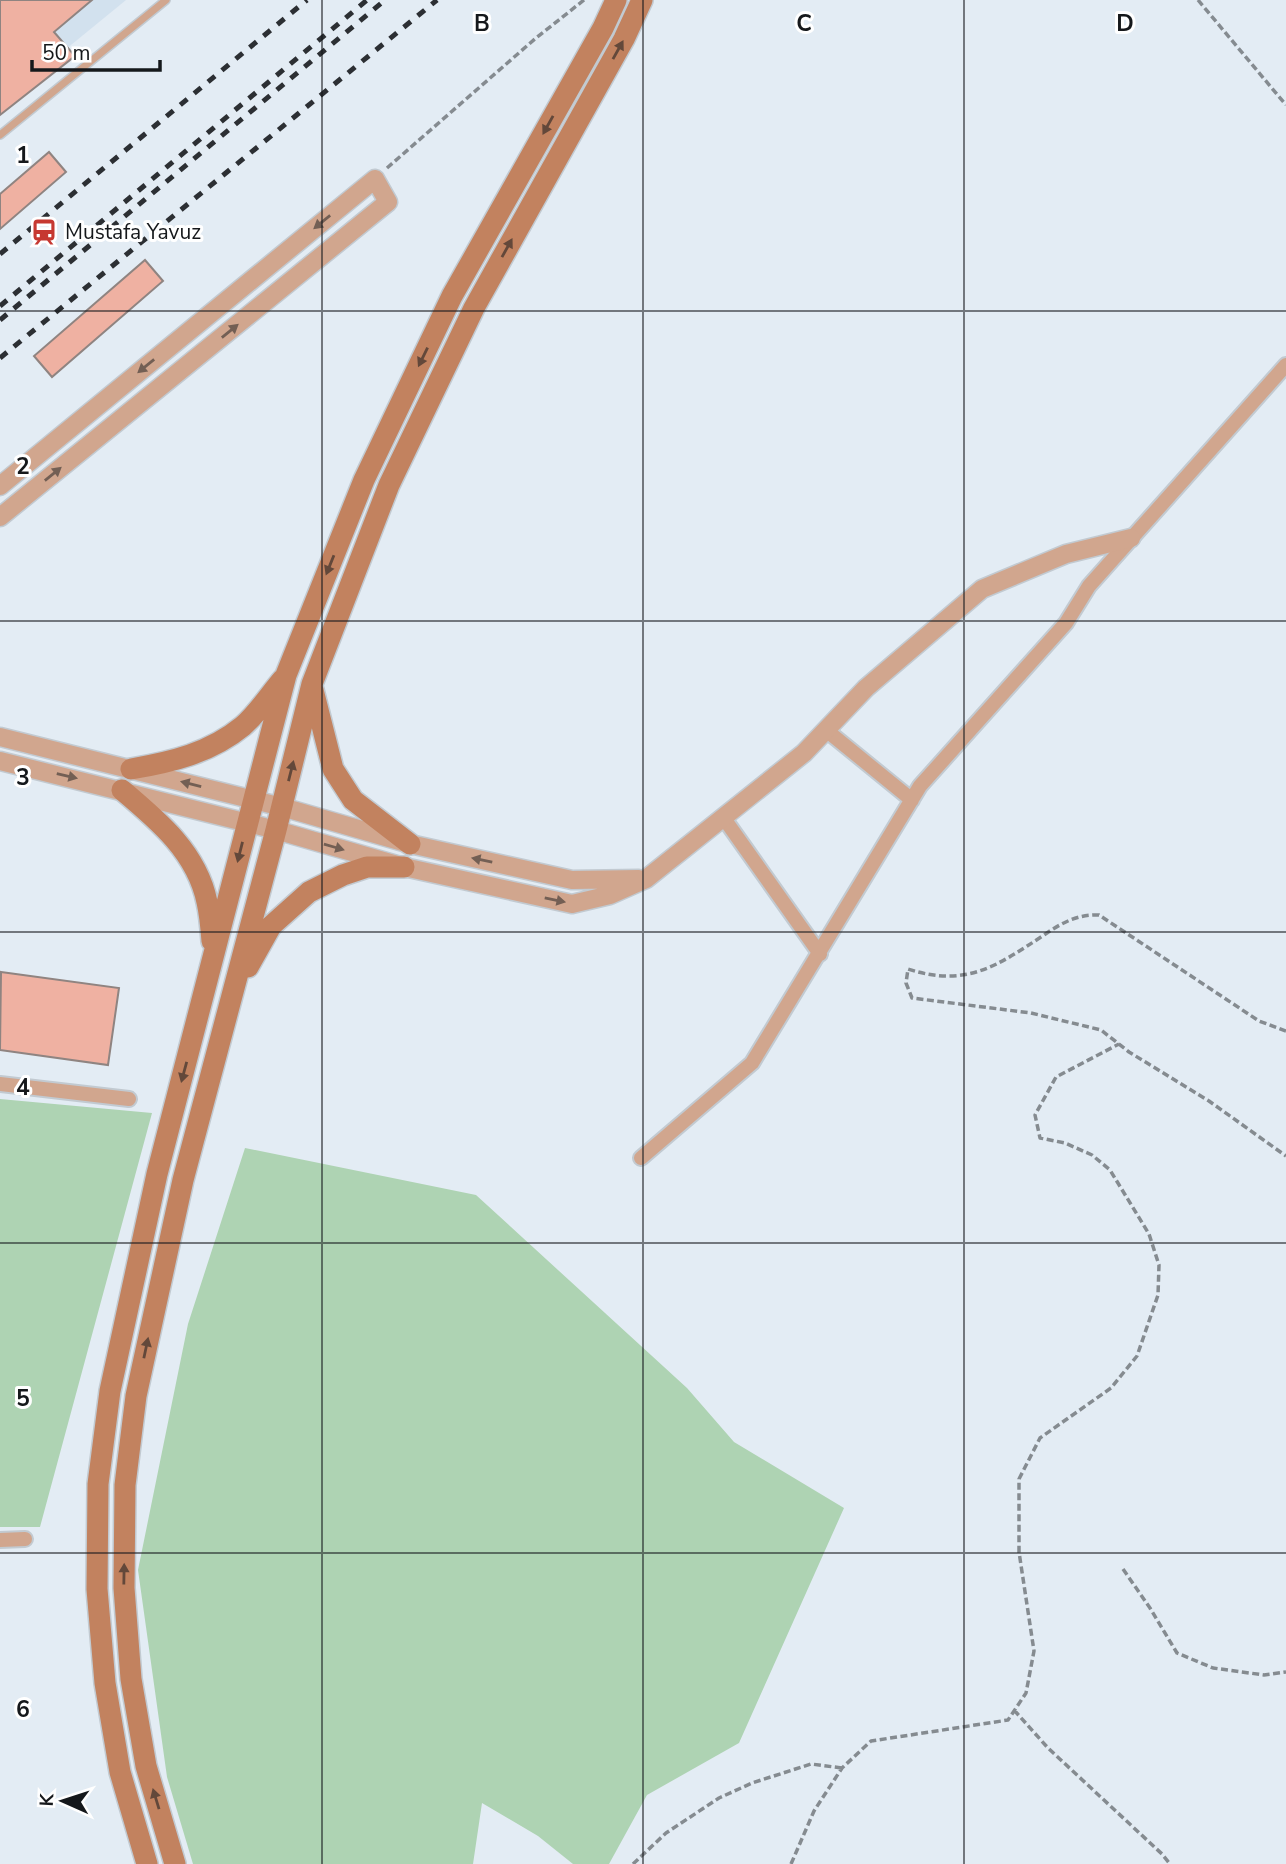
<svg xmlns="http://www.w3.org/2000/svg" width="1286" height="1864" font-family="'Nunito Sans',sans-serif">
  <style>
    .built { fill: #d2e1ee }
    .green { fill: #aed3b3 }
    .building { fill: #efb1a2; stroke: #8f8481; stroke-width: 2 }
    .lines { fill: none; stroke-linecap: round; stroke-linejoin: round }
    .service-casing { stroke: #c2cad1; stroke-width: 10 }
    .minor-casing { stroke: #c2cad1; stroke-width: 18 }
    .tertiary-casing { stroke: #c2cad1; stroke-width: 21 }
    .secondary-casing { stroke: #c2cad1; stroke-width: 24 }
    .path { stroke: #858b90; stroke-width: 3.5; stroke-dasharray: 7 3.5; stroke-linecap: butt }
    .service { stroke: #d1a68e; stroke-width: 7 }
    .minor { stroke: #d1a68e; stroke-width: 14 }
    .tertiary { stroke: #d1a68e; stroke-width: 18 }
    .secondary { stroke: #c2825f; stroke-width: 21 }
    .rail { stroke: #2c2f33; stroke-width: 5; stroke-dasharray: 9 9; stroke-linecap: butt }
    .oneway { fill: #63483a }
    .oneway2 { fill: #735f54 }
    .grid { fill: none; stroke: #15181b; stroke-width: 2; stroke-opacity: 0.55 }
    .labels { text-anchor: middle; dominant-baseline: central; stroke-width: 6; stroke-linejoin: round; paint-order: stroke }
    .poi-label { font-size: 21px; fill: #15181b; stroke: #fff; text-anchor: start }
    .grid-label { font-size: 23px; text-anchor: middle; font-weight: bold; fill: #15181b; stroke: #fff; stroke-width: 6; stroke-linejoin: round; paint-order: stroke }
  </style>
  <rect width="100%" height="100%" fill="#e3ecf4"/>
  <!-- built -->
  <path class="built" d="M0 0H126L0 103Z"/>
  <!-- green -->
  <path class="green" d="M0 1099 152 1113 40 1527H0Z
    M245 1148 476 1195 687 1388 734 1442 844 1508 739 1743 647 1795 609 1864H573L538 1836 482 1803 473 1864H193L167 1777 138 1570 188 1324Z"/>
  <!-- building -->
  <path class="building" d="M0 0H92L54 32 75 56 0 115Z
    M49 152 66 172 0 229V194Z
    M145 260 163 281 52 377 34 356Z
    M1 972 119 988 108 1065 0 1050Z"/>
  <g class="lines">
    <!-- service casing -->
    <g class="service-casing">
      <path id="service" d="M0 135 166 0"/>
    </g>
    <!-- minor casing -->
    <g class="minor-casing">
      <path id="minor" d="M826 730 912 800
        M723 817 820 954
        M0 1084 129 1099
        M641 1158 752 1063 920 786 1066 623 1089 586 1286 365
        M0 1540 25 1539"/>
    </g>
    <!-- tertiary casing -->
    <g class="tertiary-casing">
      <path id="tertiary" d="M0 486 375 179 388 202 0 517
        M0 737 282 807 410 844 572 880 639 879
        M0 761 276 830 404 867 572 904 610 895 646 879 804 753 866 688 982 589 1066 554 1131 538"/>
    </g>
    <!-- secondary casing -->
    <g class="secondary-casing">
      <path id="secondary" d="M313 690 333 769 353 800 410 844
        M131 769C172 762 210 753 243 726 258 713 270 694 283 679
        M122 790C159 821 197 853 207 902 210 915 211 928 212 941
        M248 967 271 926 309 892 343 875 367 867H404
        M147 1864 120 1772 105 1683 97 1589 98 1484 110 1391 157 1174 286 675 364 480 452 296 603 28 616 0
        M175 1864 146 1766 131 1679 124 1588 125 1485 136 1396 183 1180 276 830 312 684 389 485 474 308 624 39 642 0"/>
    </g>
    <!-- path -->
    <path class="path" d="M1198 0 1286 105
      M387 168 536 38 584 0
      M1286 1031 1259 1021 1099 915C1078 914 1061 923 1044 935 997 966 966 988 908 969L906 983 912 998 1031 1013 1101 1030 1129 1052 1209 1101 1286 1156
      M1123 1569 1150 1608 1177 1653 1213 1668 1264 1675 1286 1672
      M1014 1710 1048 1748 1162 1854 1170 1864
      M633 1864 666 1833 719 1798 752 1783 811 1764 842 1768
      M791 1864 814 1811 842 1768 871 1741 1008 1720 1026 1693 1034 1651 1019 1552V1479L1040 1438 1111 1388 1137 1356 1158 1295 1159 1265 1149 1234 1110 1170 1092 1155 1065 1143 1040 1138 1035 1115 1056 1077 1119 1044"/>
    <!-- service -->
    <use href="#service" class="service"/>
    <!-- minor -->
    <use href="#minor" class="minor"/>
    <!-- tertiary -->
    <use href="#tertiary" class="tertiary"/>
    <!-- secondary -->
    <use href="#secondary" class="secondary"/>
    <!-- rail -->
    <path class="rail" d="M0 254 307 0
      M0 306 367 0
      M0 320 385 0
      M0 358 437 0"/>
  </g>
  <!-- one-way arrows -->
  <defs><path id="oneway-solid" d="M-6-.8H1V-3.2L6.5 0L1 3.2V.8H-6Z" transform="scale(1.75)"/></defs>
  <g class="oneway">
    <use href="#oneway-solid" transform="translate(618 50) rotate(-61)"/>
    <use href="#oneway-solid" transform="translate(548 125) rotate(119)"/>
    <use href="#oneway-solid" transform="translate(507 248) rotate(-61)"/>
    <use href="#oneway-solid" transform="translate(423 357) rotate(116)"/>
    <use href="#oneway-solid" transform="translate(330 565) rotate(112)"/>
    <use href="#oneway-solid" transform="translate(291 771) rotate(-76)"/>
    <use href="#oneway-solid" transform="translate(240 852) rotate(104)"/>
    <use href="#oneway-solid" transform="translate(184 1072) rotate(105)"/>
    <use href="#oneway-solid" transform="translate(146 1348) rotate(-78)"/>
    <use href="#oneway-solid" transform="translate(124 1574) rotate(-89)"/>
    <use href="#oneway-solid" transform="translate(156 1799) rotate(-107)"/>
  </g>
  <g class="oneway2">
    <use href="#oneway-solid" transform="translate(322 222) rotate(141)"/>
    <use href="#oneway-solid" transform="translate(230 331) rotate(-39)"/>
    <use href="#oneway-solid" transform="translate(146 366) rotate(141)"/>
    <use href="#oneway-solid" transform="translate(53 474) rotate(-39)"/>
    <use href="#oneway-solid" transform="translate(67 776) rotate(13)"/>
    <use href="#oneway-solid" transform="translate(191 784) rotate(-166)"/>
    <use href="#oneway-solid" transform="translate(334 847) rotate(16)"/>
    <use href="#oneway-solid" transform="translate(482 860) rotate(-168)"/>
    <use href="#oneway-solid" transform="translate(555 900) rotate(12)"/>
  </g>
  <!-- grid -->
  <path class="grid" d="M322 0V1864M643 0V1864M964 0V1864M0 311H1286M0 621H1286M0 932H1286M0 1243H1286M0 1553H1286"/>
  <!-- icons -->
  <defs>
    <g id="station-bare" transform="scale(2.1)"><path d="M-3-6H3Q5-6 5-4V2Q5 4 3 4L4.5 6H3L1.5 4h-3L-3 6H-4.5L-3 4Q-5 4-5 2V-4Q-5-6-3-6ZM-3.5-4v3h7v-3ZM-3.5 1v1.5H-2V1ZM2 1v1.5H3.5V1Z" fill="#c63831" stroke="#fff" stroke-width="2.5" paint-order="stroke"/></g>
  </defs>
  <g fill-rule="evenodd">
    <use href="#station-bare" x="44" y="232"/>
  </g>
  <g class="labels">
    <!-- poi labels -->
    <g class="poi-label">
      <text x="65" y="232">Mustafa Yavuz</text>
    </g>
  </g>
  <g class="grid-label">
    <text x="482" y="31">B</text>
    <text x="804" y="31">C</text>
    <text x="1125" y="31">D</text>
    <text x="23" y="163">1</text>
    <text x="23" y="474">2</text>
    <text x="23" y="785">3</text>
    <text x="23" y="1095">4</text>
    <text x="23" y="1406">5</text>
    <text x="23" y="1717">6</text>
  </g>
  <!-- north arrow -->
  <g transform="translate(63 1801) rotate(273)" stroke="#ffffff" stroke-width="5" paint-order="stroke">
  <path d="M0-5L12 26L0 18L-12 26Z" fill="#15181b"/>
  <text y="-10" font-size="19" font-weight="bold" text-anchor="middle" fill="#15181b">K</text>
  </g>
  <!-- scale -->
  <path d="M32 60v10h128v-10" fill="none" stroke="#15181b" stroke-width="3.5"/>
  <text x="42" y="60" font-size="21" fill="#15181b" stroke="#ffffff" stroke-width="5" paint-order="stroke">50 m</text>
</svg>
